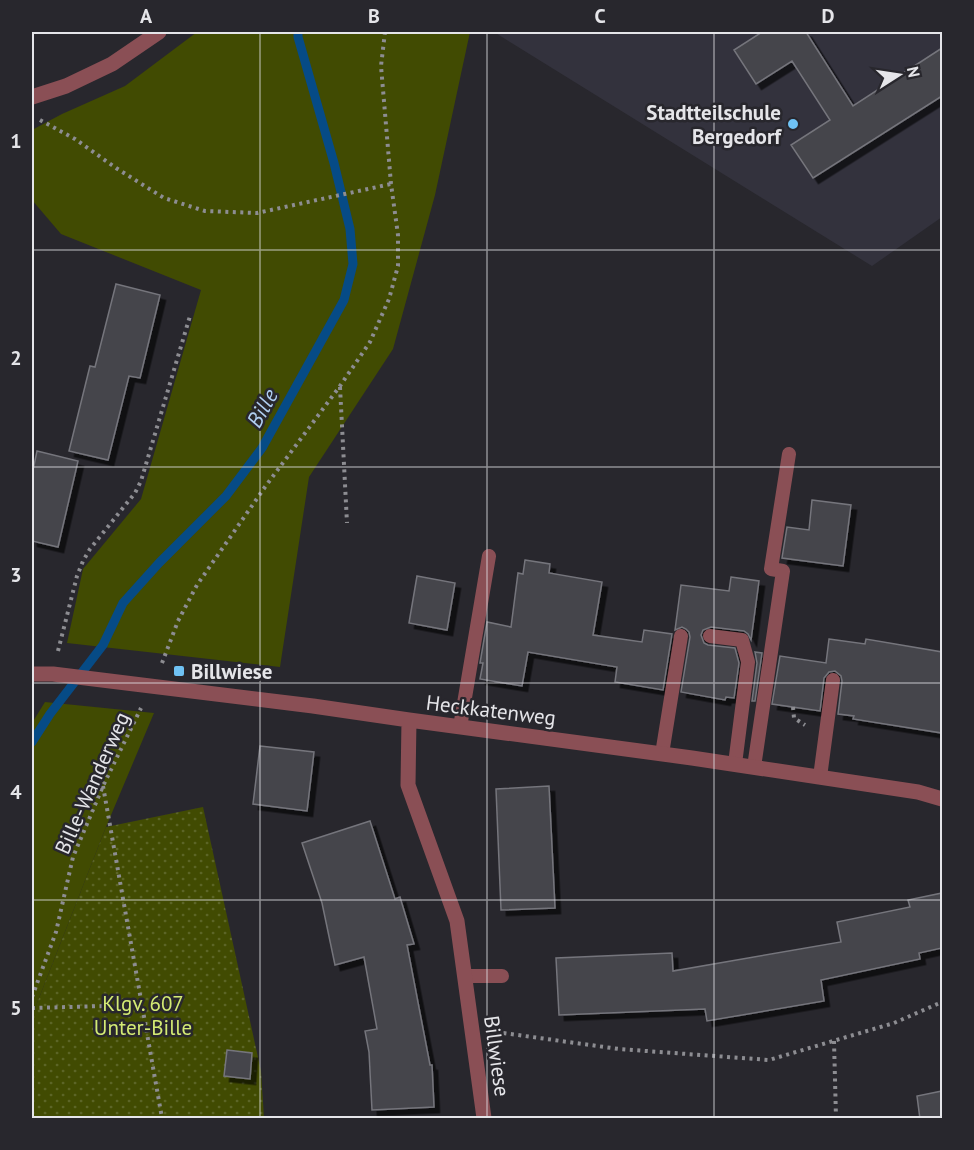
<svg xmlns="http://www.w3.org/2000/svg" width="974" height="1150" font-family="'PT Sans',sans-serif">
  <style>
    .built { fill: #33323d }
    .green { fill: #414b02 }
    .garden { fill: url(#garden-dots) }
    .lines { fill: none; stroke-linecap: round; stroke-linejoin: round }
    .stream { stroke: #064b86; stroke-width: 9 }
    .building { fill: #45454b; stroke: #75757c; stroke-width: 1.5; filter: url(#shadow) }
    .path { stroke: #8d8d92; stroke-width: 4; stroke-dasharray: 3 4.5; stroke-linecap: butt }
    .lane { stroke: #8a4f55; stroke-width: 14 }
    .street { stroke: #8a4f55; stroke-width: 15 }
    .grid { fill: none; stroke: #e5e5e9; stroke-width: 1.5; stroke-opacity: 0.55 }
    .poi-dot { fill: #6fc2f4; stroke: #28272d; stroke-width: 2 }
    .labels { text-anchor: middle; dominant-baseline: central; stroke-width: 5; stroke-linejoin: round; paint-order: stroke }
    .poi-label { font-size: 21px; font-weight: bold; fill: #e5e5e9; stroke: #28272d; text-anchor: end }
    .street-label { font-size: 21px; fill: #e5e5e9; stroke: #28272d }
    .park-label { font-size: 21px; fill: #d4eb74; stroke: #28272d }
    .water-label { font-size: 22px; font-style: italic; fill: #b0cef1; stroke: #28272d }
    .neatline { fill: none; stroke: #e5e5e9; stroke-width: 2 }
    .grid-label { font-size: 20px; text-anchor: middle; font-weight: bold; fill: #e5e5e9 }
  </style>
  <defs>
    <pattern id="garden-dots" width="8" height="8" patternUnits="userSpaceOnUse" patternTransform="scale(1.5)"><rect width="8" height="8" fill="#414b02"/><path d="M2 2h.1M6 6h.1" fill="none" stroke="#5c6527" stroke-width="1.8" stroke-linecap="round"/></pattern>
    <filter id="shadow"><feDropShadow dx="5.5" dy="5.5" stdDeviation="0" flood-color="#0009"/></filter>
  </defs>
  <rect width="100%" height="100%" fill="#28272d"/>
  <!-- built -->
  <path class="built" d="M494 32H942V217L872 266Z"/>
  <!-- green -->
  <path class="green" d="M197 32H470L435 195 393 349 309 477 280 667 67 643 83 569 141 499 201 290 61 234 32 200V130L62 114 125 86Z
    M45 702 154 713 106 827 32 1016V723Z"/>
  <!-- garden -->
  <path class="garden" d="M203 807 261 1071 264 1118H32V1016L106 827Z"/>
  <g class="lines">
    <!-- stream -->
    <path class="stream" d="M32 742 50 714 103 645 123 603 159 563 226 496 262 448 344 300 353 264 350 229 334 163 298 37V32"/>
  </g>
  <!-- building -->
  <path class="building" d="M762 32H806L853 106 942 48V96L813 178 791 145 830 120 792 61 756 84 734 50Z
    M116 284 160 295 140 378 129 376 108 460 69 451 90 366 95 367Z
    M37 451 78 461 58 547 32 541V475Z
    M812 500 851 505 843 566 782 558 787 527 809 530Z
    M525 560 550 564 549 573 602 582 593 635 642 642 644 630 672 634 663 690 615 682 617 667 528 652 522 686 480 679 483 663H480L487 622 511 627 518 573 523 574Z
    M417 576 455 583 447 630 409 623Z
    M731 577 759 581 751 640 748 634 744 631 711 627 703 630 701 635 704 643 708 645 735 648 739 663 734 698 726 697 725 700 681 692 690 637 689 632 686 629 682 627 675 630 681 585 729 591Z
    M829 639 865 644 866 639 942 652V733L853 719 854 716 838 714 842 681 841 676 835 671 829 672 824 678 820 711 772 704 780 656 826 663Z
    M755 652 762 653 755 701H752L757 663Z
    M260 746 314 752 307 811 253 804Z
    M549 786 555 908 501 910 496 789Z
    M370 821 395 899 400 897 414 944 407 945 430 1065H432L434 1107 372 1110 369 1052 365 1031 377 1029 364 957 335 965 322 903 302 843Z
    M942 893V948L919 953 920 959 821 980 824 1001 707 1021 705 1009 559 1015 556 958 672 953 673 971 841 942 837 922 910 907 908 900Z
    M227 1050 252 1053 250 1079 224 1076Z
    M942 1091V1119H920L917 1096Z"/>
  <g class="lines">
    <!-- path -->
    <path class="path" d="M40 120 75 139 116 168 164 198 205 211 257 213 391 184
      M340 387 347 523
      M58 651 77 576 83 561 90 549 135 493 141 481 190 316
      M162 663 178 621 197 585 265 487 340 386 370 342 389 299 398 266V235L391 184 381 66 385 32
      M793 707 794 718 805 725
      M103 786 162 1118
      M32 997 56 932 73 857 103 786 141 708
      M32 1008 142 1005
      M496 1032 619 1049 769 1060 894 1023 942 1002
      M834 1041 836 1118"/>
    <!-- lane -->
    <path class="lane" d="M710 636 742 640 748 662 735 764
      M460 727 489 556
      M662 754 681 636
      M754 767 783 571 771 569 789 454
      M820 777 833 680
      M465 976H502"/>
    <!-- street -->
    <path class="street" d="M32 97 66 86 112 64 159 32
      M32 674H53L313 706 409 720 692 758 918 792 942 799
      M409 720 408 785 457 921 484 1118"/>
  </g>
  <!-- grid -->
  <path class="grid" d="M260 32V1118M487 32V1118M714 32V1118M32 250H942M32 467H942M32 683H942M32 900H942"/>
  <!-- markers -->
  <g class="poi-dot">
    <circle cx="793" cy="124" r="6"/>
    <rect x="173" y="665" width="12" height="12" rx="3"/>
  </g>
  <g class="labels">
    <!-- poi labels -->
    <g class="poi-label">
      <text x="781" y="112">Stadtteilschule<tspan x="781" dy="24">Bergedorf</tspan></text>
      <text x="191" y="671" text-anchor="start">Billwiese</text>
    </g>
    <!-- street labels -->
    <g class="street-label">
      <text transform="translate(491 710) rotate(7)">Heckkatenweg</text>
      <text transform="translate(92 783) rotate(-66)">Bille-Wanderweg</text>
      <text transform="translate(497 1056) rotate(82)">Billwiese</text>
    </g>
    <!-- park labels -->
    <g class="park-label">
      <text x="143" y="1003">Klgv. 607<tspan x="143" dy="24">Unter-Bille</tspan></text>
    </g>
    <!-- water labels -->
    <g class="water-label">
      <text transform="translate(262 408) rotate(-61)">Bille</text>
    </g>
  </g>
  <!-- border -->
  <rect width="974" height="1150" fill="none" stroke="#28272d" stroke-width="66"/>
  <!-- north arrow -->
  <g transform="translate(899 75) rotate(78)" stroke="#28272d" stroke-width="4.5" paint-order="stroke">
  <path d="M0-4.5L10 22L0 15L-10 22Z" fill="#e5e5e9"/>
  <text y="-9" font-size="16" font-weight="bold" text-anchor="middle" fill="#e5e5e9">N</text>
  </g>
  <rect x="33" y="33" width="908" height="1084" class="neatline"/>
  <g class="grid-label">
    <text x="146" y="23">A</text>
    <text x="374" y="23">B</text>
    <text x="600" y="23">C</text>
    <text x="828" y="23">D</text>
    <text x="16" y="148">1</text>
    <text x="16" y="365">2</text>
    <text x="16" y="582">3</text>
    <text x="16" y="799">4</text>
    <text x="16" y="1015">5</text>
  </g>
</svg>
